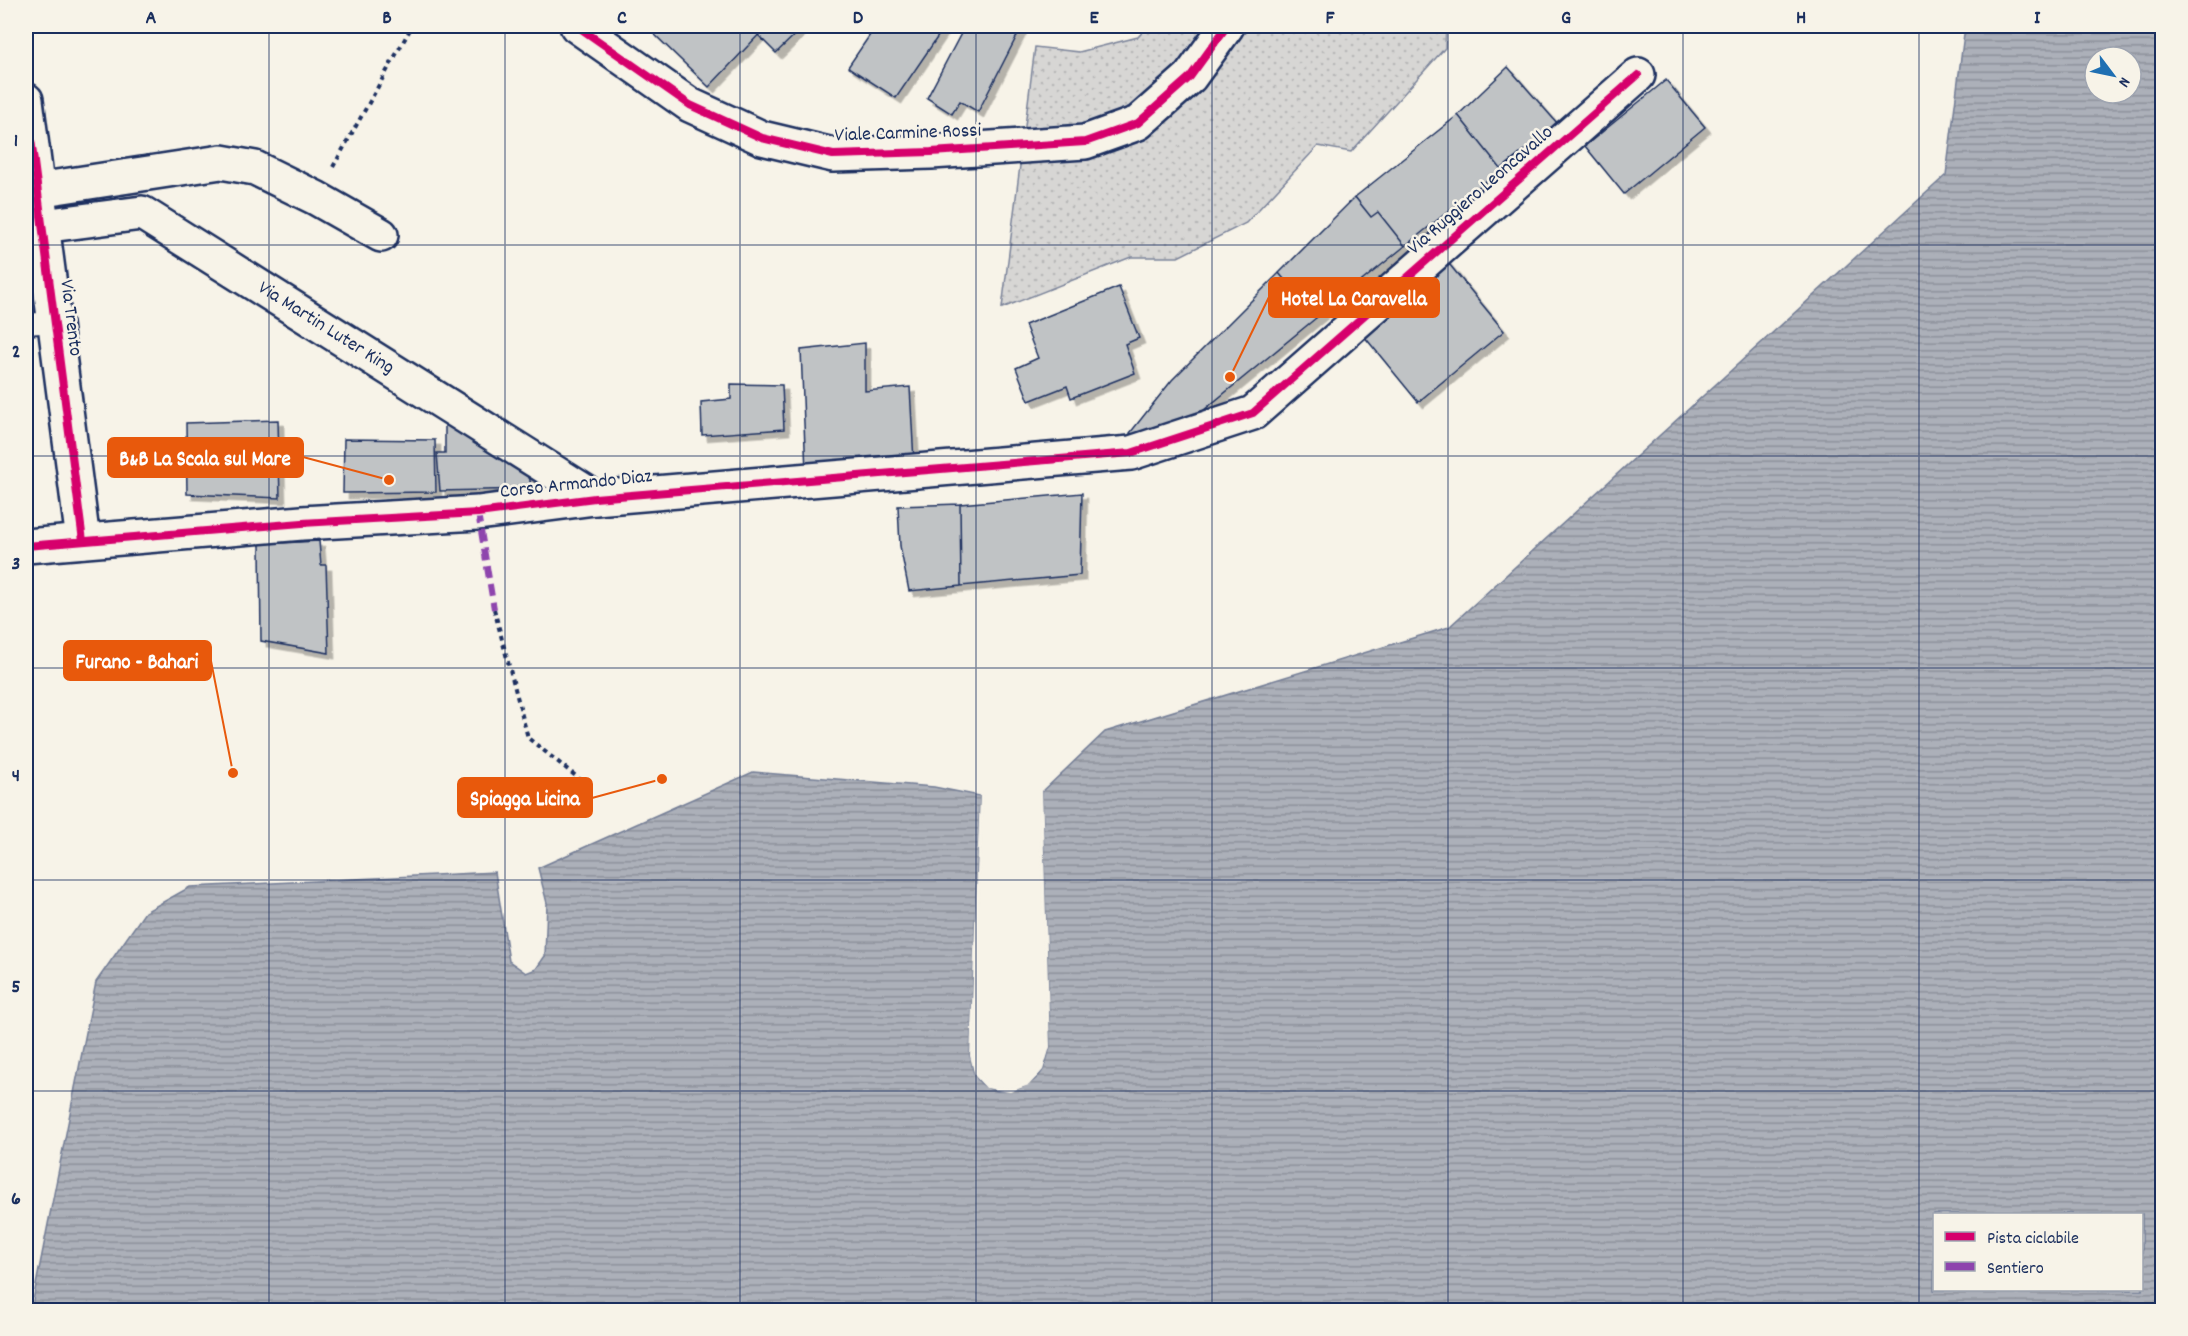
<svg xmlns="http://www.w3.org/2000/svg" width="2188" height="1336" font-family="Dekko,sans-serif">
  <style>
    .park { fill: url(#park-dots); stroke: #798299; stroke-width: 1.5 }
    .water { fill: url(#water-rules); stroke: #727c95; stroke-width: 1.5; fill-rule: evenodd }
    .pier { fill: #f7f3e8 }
    .building { fill: #c0c3c5; stroke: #1b2f5e; stroke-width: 1.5; filter: url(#shadow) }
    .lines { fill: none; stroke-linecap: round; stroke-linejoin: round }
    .service-casing { stroke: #1b2f5e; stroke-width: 24 }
    .minor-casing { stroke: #1b2f5e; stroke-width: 38 }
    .path { stroke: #1b2f5e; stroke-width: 4; stroke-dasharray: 4.5 4.5; stroke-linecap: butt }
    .service { stroke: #f7f3e8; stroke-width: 20 }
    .minor { stroke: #f7f3e8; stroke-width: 33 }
    .quiet { stroke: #8e44ad; stroke-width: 6; stroke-dasharray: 12 6; stroke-linecap: butt }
    .cycleway-casing { stroke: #f7f3e8; stroke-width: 11 }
    .cycleway { stroke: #d6006c; stroke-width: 8 }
    .grid { fill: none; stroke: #1b2f5e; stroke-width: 1.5; stroke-opacity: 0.55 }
    .labels { text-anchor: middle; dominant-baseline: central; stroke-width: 5; stroke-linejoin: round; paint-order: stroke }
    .street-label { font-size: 20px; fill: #1b2f5e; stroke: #f7f3e8 }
    .leader { fill: none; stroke: #e8590c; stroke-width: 2 }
    .callout-dot { fill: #e8590c; stroke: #f7f3e8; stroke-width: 2 }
    .callout { fill: #e8590c; stroke: #e8590c; stroke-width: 2 }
    .callout-label { font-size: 21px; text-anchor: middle; font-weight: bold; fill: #fff }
    .neatline { fill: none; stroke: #1b2f5e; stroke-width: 2 }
    .grid-label { font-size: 20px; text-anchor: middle; font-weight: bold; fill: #1b2f5e }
  </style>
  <defs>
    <pattern id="park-dots" width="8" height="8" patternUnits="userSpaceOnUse" patternTransform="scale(1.5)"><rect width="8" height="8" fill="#d7d6d4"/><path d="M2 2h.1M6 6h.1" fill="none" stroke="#b8b8b8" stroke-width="1.8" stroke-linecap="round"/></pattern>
    <pattern id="water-rules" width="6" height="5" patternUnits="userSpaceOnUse" patternTransform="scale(1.5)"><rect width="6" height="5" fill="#acb0b9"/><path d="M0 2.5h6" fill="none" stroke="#8b909a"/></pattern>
    <filter id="shadow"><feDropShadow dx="5.5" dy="5.5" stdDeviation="0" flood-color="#0004"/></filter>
  </defs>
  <rect width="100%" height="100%" fill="#f7f3e8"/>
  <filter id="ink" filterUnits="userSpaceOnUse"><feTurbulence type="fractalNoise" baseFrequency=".0167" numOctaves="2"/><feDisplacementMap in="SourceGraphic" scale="12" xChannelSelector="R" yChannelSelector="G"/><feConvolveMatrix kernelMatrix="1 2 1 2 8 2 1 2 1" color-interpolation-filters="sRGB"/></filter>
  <g filter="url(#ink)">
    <!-- park -->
    <path class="park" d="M1148 26H1446L1445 48 1351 152 1318 146 1246 223 1178 257H1131L1002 308 1035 47 1079 52 1138 37Z"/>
    <!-- water -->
    <path class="water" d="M1965 26H2162V1310H31L96 982 145 912 190 887 495 872 509 961 526 973 536 969 545 956 547 903 538 868 753 772 934 787 980 796 970 1056C972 1062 972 1070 975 1075 988 1102 1030 1092 1043 1070 1046 1064 1048 1054 1050 1047L1042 792 1105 732 1449 627 1946 175ZM2095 57H2131V93H2095ZM1934 1214H2142V1290H1934Z"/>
    <!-- pier -->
    <path class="pier" d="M1042 788 1050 1047 1043 1070 1029 1085 1010 1092 986 1088 975 1076 970 1056 980 793 983 796 973 1056 978 1074 988 1085 1009 1089 1027 1082 1040 1068 1047 1047 1039 792Z"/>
    <!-- building -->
    <path class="building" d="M658 26H767L709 87 652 32Z
      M767 26H804L776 53 758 35Z
      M876 26H945L896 98 848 67Z
      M965 26H1022L978 112 960 101 952 114 927 98Z
      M1508 67 1558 124 1501 169 1458 115Z
      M1666 80 1705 127 1624 194 1585 146Z
      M1458 115 1501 169 1405 246 1378 212 1371 217 1355 197Z
      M1355 197 1371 217 1378 212 1405 246 1316 318 1279 273Z
      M1445 259 1504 331 1418 402 1359 330Z
      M1279 273 1316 318 1199 414 1130 442V433L1172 380Z
      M1119 287 1139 338 1125 344 1135 373 1071 398 1067 386 1029 401 1016 368 1038 358 1025 325Z
      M865 343V391L910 387 914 462 806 472 801 350Z
      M731 384 782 385 784 429 702 435 701 402 731 399Z
      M445 413 529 473 531 489 440 491 437 453H445Z
      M278 420 280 498 187 494 186 423Z
      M344 439 435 440 436 492 343 493Z
      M1082 493 1080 575 961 586 960 504Z
      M960 504 961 586 909 591 900 546 898 506Z
      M319 541 321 565H326L329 653 261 641 260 544Z"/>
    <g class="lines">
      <!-- service casing -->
      <g class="service-casing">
        <path id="service" d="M26 324 54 322"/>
      </g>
      <!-- minor casing -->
      <g class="minor-casing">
        <g id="minor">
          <path d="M577 26 690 105 762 138 833 155 931 152 1085 142 1138 123 1190 77 1227 26"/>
          <path d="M26 100 83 541"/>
          <path d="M37 190 221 162 255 168 316 198 381 235"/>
          <path id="s1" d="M42 226 142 213 595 498"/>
          <path d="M26 546 302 523 478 513 595 498 1131 453 1253 413 1638 75"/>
        </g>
      </g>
      <!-- path -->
      <path class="path" d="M333 167 412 26
        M494 609 528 738 582 781V791"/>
      <!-- service -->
      <use href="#service" class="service"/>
      <!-- minor -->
      <use href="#minor" class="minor"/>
      <!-- quiet -->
      <path class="quiet" d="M478 513 494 609"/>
      <!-- cycleway casing -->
      <g class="cycleway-casing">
        <path id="cycleway" d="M577 26 690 105 762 138 833 155 931 152 1085 142 1138 123 1190 77 1227 26
          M26 100 83 541
          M26 546 302 523 478 513 595 498 1131 453 1253 413 1638 75"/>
      </g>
      <!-- cycleway -->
      <use href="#cycleway" class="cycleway"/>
    </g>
  </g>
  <!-- grid -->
  <path class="grid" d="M269 26V1310M505 26V1310M740 26V1310M976 26V1310M1212 26V1310M1448 26V1310M1683 26V1310M1919 26V1310M26 245H2162M26 456H2162M26 668H2162M26 880H2162M26 1091H2162"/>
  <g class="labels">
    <!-- street labels -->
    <g class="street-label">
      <text transform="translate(908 134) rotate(-2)">Viale Carmine Rossi</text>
      <text transform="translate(1481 191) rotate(-41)">Via Ruggiero Leoncavallo</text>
      <text transform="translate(70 318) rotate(83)">Via Trento</text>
      <text stroke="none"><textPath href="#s1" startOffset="318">Via Martin Luter King</textPath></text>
      <text transform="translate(576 485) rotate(-6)">Corso Armando Diaz</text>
    </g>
  </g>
  <!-- callouts -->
  <path class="leader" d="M1230 377L1269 297M389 480L303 457M233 773L211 661M662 779L592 798"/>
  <g class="callout-dot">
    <circle cx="1230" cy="377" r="6"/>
    <circle cx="389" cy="480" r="6"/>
    <circle cx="233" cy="773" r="6"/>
    <circle cx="662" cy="779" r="6"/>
  </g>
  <g class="callout">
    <rect x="1269" y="278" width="170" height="39" rx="6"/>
    <rect x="108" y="438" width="195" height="39" rx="6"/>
    <rect x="64" y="641" width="147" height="39" rx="6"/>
    <rect x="458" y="778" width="134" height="39" rx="6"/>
  </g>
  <g class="callout-label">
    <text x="1354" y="305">Hotel La Caravella</text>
    <text x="205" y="465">B&amp;B La Scala sul Mare</text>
    <text x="137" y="668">Furano - Bahari</text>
    <text x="525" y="805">Spiagga Licina</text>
  </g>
  <!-- margin -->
  <rect width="2188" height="1336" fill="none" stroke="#f7f3e8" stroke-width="66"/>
  <!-- legend -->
  <rect x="1933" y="1213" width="210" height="78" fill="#f7f3e8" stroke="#9fa5b1" stroke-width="1.5"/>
  <rect x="1945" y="1232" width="30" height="9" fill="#d6006c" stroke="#9fa5b1" stroke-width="1.5"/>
  <text x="1987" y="1243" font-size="18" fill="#1b2f5e">Pista ciclabile</text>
  <rect x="1945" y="1262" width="30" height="9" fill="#8e44ad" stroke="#9fa5b1" stroke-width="1.5"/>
  <text x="1987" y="1273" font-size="18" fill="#1b2f5e">Sentiero</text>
  <!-- north arrow -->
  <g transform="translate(2113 75) rotate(122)"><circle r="28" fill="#f7f3e8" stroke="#9fa5b1" stroke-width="1.5"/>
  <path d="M0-4.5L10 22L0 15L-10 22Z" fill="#1f6fb2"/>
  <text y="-9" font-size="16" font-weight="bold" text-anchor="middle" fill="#1b2f5e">N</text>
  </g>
  <rect x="33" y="33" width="2122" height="1270" class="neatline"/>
  <g class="grid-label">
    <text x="151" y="23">A</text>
    <text x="387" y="23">B</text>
    <text x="622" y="23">C</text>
    <text x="858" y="23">D</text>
    <text x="1094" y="23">E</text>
    <text x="1330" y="23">F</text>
    <text x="1566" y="23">G</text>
    <text x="1801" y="23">H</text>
    <text x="2037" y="23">I</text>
    <text x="16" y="146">1</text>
    <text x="16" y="357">2</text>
    <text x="16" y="569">3</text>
    <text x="16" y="781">4</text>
    <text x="16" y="992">5</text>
    <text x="16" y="1204">6</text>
  </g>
</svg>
